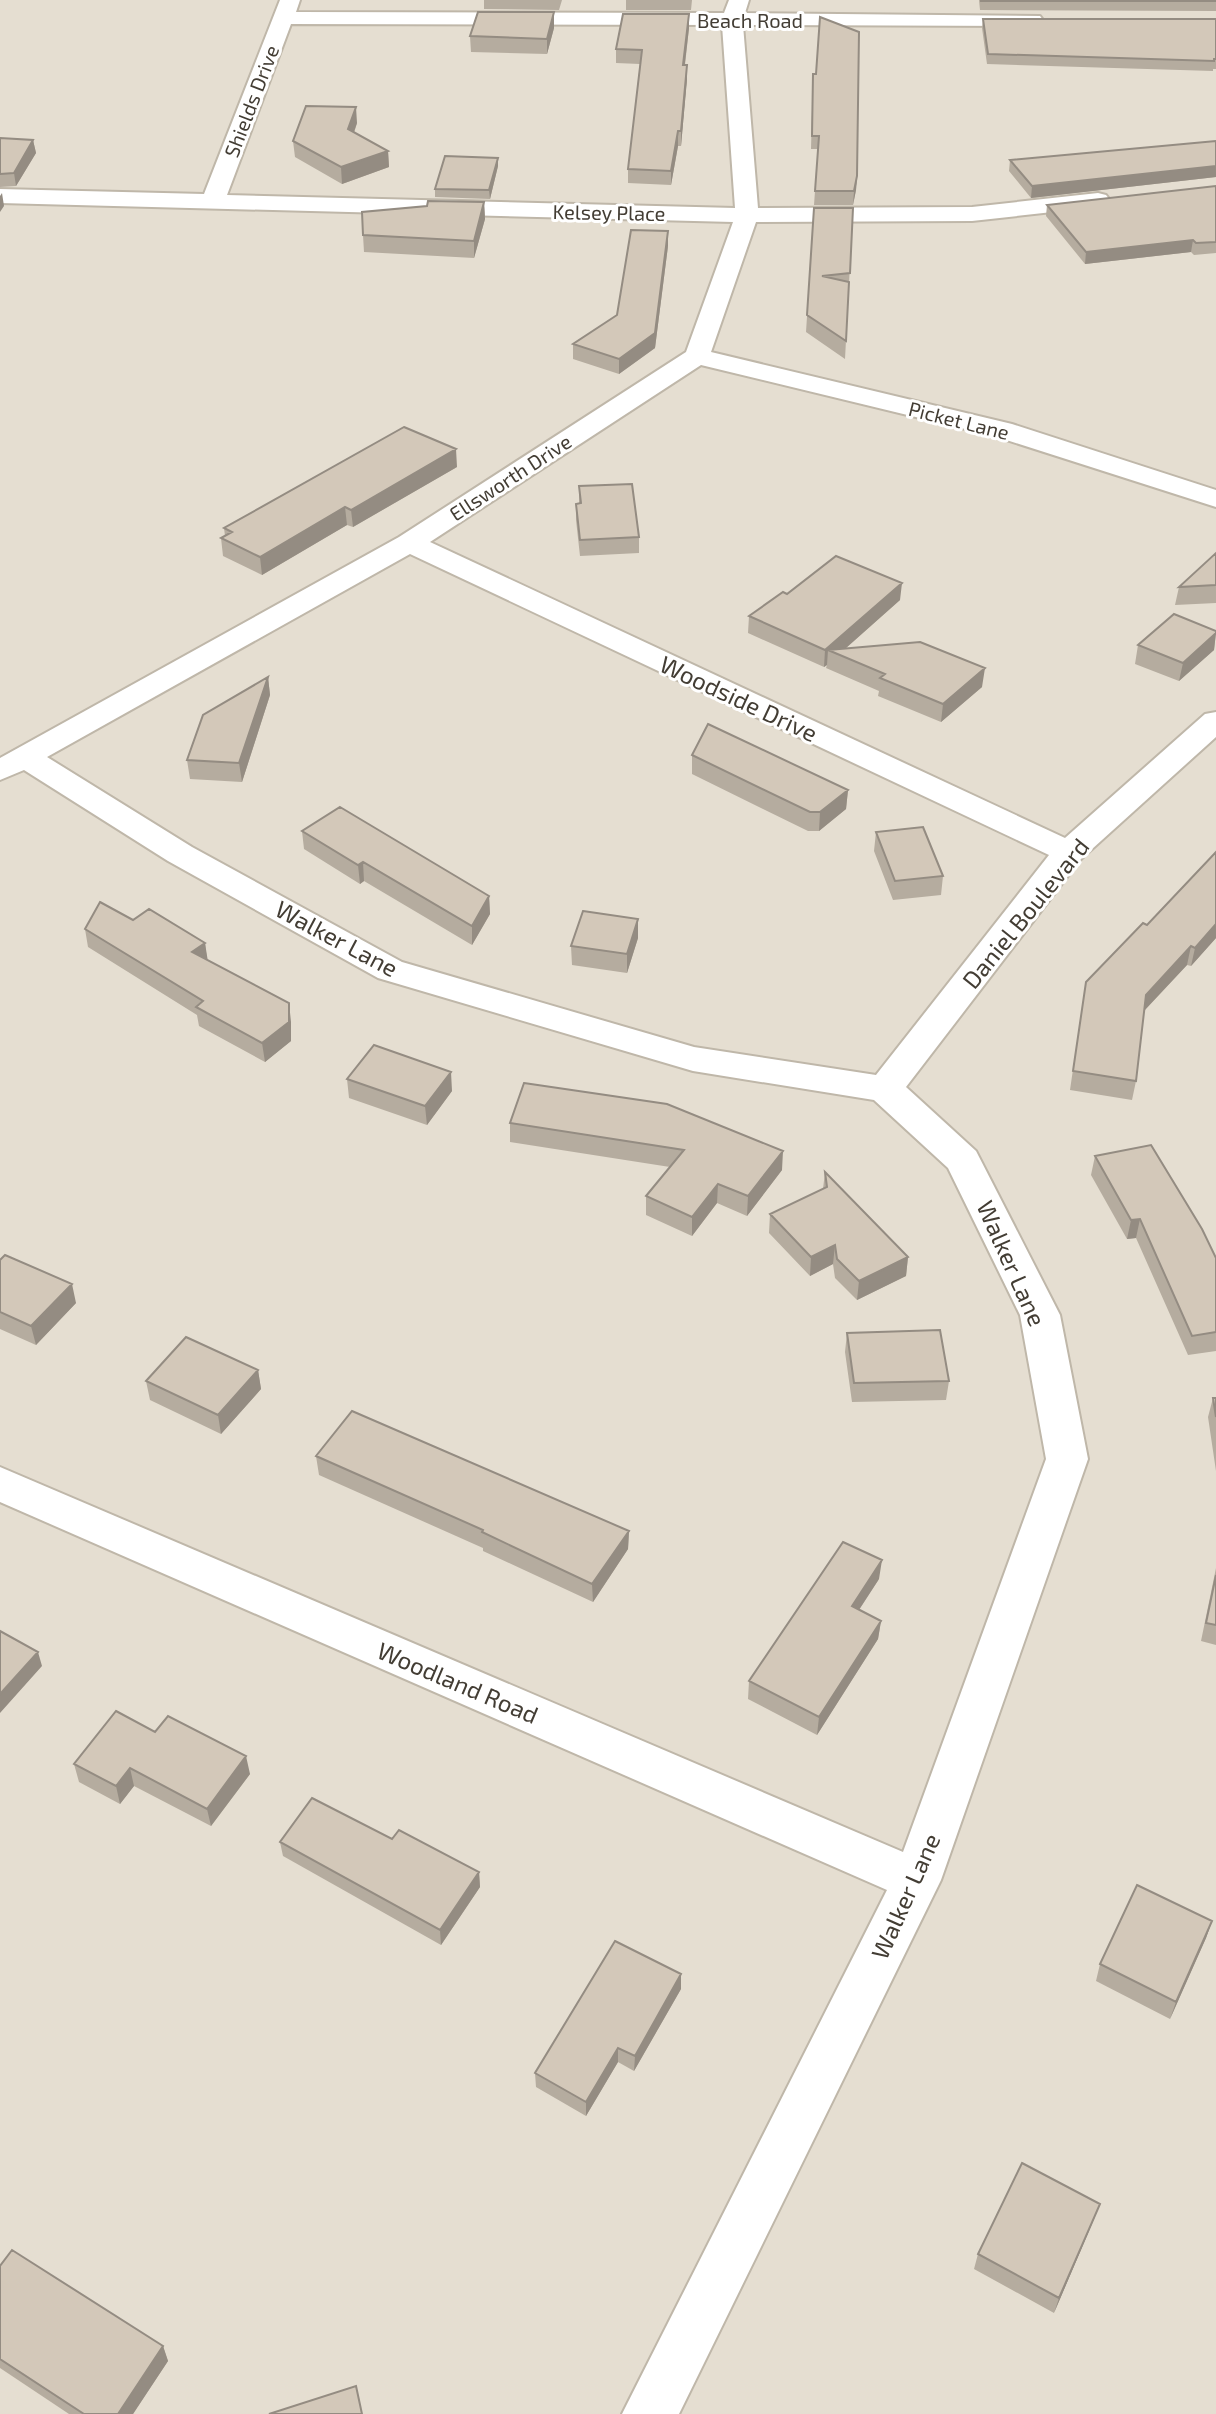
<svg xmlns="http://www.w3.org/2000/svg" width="1216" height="2414" font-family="'Exo 2',sans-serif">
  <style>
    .residential { fill: #e5ded1 }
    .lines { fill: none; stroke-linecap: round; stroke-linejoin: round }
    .street-casing { stroke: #bfb7a9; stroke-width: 4 }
    .street { fill: #fff; fill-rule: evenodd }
    .wall { fill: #b5ac9f }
    .shaded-wall { fill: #948c82 }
    .building { fill: #d3c8b9; stroke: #948c82; stroke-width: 2 }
    .labels { text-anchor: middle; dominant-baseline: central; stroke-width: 6; stroke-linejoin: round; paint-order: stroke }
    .far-street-label { font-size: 20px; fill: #433d34; stroke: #fff }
    .street-label { font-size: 24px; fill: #433d34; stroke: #fff }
  </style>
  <rect width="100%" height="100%" fill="#f1ede3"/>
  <!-- residential -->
  <path class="residential" d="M0 0H1216V2414H0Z"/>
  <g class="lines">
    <!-- street casing -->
    <g class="street-casing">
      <path id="street" d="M280 0H300L296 12 724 13 729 0H749L745 13 1040 16 1043 20 1033 26 743 25 758 208 972 207 1098 193 1106 195 1110 200 1106 205 1098 207 972 221 756 222 711 352 1012 424 1216 490V507L994 436 701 365 430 542 1065 838 1205 714 1216 712V737L1081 859 906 1087 976 1151 1060 1315 1088 1459 941 1880 679 2414H622L887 1890 0 1502V1467L903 1852 1046 1459 1020 1315 948 1168 874 1100 693 1071 378 978 168 861 24 770 0 780V758L399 537 686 352 733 222 0 203V189L204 194ZM291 24 722 25 735 208 227 195ZM410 554 1049 855 876 1075 694 1047 402 962 192 847 47 757Z"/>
    </g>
    <!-- street -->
    <use href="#street" class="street"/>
  </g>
  <!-- wall -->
  <path class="wall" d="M484 0H562L559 10 484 9Z
    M626 0H692L691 10H626Z
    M979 0H1216V11L980 10Z
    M554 12V28L547 54 471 52 470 36Z
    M983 19H1216V69H1213V71L987 64 982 28Z
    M689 28 685 65 687 79 681 146H678L671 185 628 183V169L640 64 616 63V49Z
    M813 74 857 176 856 190 853 205H814L818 149H811Z
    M357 123 354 133 388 151 389 167 342 184 295 157 293 141Z
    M0 138 33 140 36 153 16 186 0 187Z
    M1216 141V177L1031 198 1009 171 1010 160Z
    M498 158V166L490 199 435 197V189Z
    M1216 186V253L1194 255 1191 252 1085 264 1046 216 1047 205Z
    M484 202 485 219 474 258 364 252 363 235Z
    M814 208H853L845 359 806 332Z
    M668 246 655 348 619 374 573 359V344L617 315Z
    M457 467 353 527 347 525 262 575 223 556 221 538 225 536 224 528Z
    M579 486 639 537V553L580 556 576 520V504H579Z
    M1216 553V603L1175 605 1179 587Z
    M787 594 900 600 845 649 982 687 941 722 878 696 879 691 826 668 827 665 824 667 748 633 749 616Z
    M1216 631 1214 650 1179 681 1135 664 1138 645Z
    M268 677 270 695 242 782 190 779 187 760Z
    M692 755 848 790 846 809 819 831H808L692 774Z
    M302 831 489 896 490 914 472 945 364 881 360 884 304 849Z
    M876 832 943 876 941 895 893 900 874 851Z
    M1216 852V938L1191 966 1187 965 1144 1011 1136 1081 1132 1100 1070 1090 1083 1001 1147 925Z
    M638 919V938L627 973 572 965 571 946Z
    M133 920 205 943 207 960 291 1022V1041L265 1062 199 1026 197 1015 88 947 85 929Z
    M347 1079 452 1091 427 1125 349 1098Z
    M524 1083 782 1170 747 1216 717 1203 692 1236 646 1215V1196L670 1167 510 1142V1123Z
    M1095 1156 1216 1258V1351L1188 1355 1136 1238 1127 1239 1091 1175Z
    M825 1172 908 1257 906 1276 857 1300 835 1278 833 1264 810 1276 769 1233 770 1214 823 1189Z
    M0 1260 76 1303 36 1345 0 1329Z
    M847 1333 949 1381 946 1400 852 1402 845 1352Z
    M258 1370 261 1389 221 1434 150 1400 146 1381Z
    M1213 1398H1216V1471L1208 1417Z
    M316 1456 629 1531 628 1549 593 1602 483 1551V1548L319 1475Z
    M1216 1568V1645L1201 1641Z
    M879 1579 859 1610 881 1621 878 1639 817 1735 748 1699 749 1681Z
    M155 1732 250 1774 211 1826 134 1786 120 1804 79 1782 74 1764Z
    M392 1839 479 1872 480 1887 441 1945 283 1856 280 1842Z
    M1212 1921 1206 1938 1170 2019 1096 1981 1100 1964Z
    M681 1989 634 2071 618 2062 586 2116 536 2087 535 2073Z
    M1094 2219 1054 2313 974 2269 978 2254Z
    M0 2266 163 2346 168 2361 133 2414H69L0 2368Z"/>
  <!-- shaded-wall -->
  <path class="shaded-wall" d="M554 12V28L547 54V39Z
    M689 14V28L683 79V65Z
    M687 65V79L681 146V131Z
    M356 107 357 123 349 146 348 129Z
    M678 131V146L671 185V171Z
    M33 140 36 153 16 186 14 173Z
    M388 151 389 167 342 184 341 167Z
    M498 158V166L490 199 489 190Z
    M1216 166V177L1031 198 1032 186Z
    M857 176 856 190 853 205 854 191Z
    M2 193 4 206 0 212V196Z
    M484 202 485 219 474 258V241Z
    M668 231V246L655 348 619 374V359Z
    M1193 240 1191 252 1085 264 1086 252Z
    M456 449 457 467 353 527 351 510Z
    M345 507 347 525 262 575 260 557Z
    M902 583 900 600 838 655 828 650 827 665 824 667 825 650Z
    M1216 633 1214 650 1179 681 1183 663Z
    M985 668 982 687 941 722 943 704Z
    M268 677 270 695 242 782 239 763Z
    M848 790 846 809 819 831 820 812Z
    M363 862 364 881 360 884 358 865Z
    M489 896 490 914 472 945V926Z
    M638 919V938L627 973V954Z
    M1216 924V938L1191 966 1195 948Z
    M205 943 208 962 192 952Z
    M1191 946 1187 965 1142 1013 1146 995Z
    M289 1003 291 1022V1041L265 1062 262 1043Z
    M451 1072 452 1091 427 1125 425 1106Z
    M783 1151 782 1170 747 1216 748 1196Z
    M718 1184 717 1203 692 1236V1217Z
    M1140 1219 1136 1238 1127 1239 1131 1220Z
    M835 1245 833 1264 810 1276 811 1257Z
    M908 1257 906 1276 857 1300 859 1281Z
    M72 1284 76 1303 36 1345 31 1326Z
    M258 1370 261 1389 221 1434 218 1415Z
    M629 1531 628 1549 593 1602 592 1584Z
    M882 1560 879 1579 849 1625 852 1606Z
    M881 1621 878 1639 817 1735 819 1717Z
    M38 1652 42 1666 0 1713V1694Z
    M246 1756 250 1774 211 1826 207 1809Z
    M130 1768 134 1786 120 1804 116 1786Z
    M479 1872 480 1887 441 1945 440 1930Z
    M1212 1921 1206 1938 1170 2019 1176 2002Z
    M681 1974V1989L634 2071 635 2056Z
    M618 2048V2062L586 2116V2102Z
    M1100 2204 1094 2219 1054 2313 1059 2298Z
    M163 2346 168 2361 133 2414H118Z"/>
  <!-- building -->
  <path class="building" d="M981 0H1216V1H981Z
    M478 12H554L547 39 470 36Z
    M623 14H689L683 65H687L681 131H678L671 171 628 169 642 50 616 49Z
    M820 17 859 32 857 176 854 191H815L819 136H812L813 74H816Z
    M983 19H1216V59H1214V61L988 54Z
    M306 106 356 107 348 129 388 151 341 167 293 141Z
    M0 138 33 140 14 173 0 174Z
    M1216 141V166L1032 186 1010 160Z
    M445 156 498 158 489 190 435 189Z
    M1216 186V242L1196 243 1193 240 1086 252 1047 205Z
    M428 201 484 202 474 241 363 235 362 212 427 206Z
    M814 208H853L850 273 822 276 849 282 846 341 807 315Z
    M631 230 668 231 655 333 619 359 573 344 617 315Z
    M404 427 456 449 351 510 345 507 260 557 221 538 232 532 224 528Z
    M632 484 639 537 580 540 576 504 581 503 579 486Z
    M1216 553V585L1179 587Z
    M836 556 902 583 825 650 749 616 783 592 787 594Z
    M1174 614 1216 631V633L1183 663 1138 645Z
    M920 642 985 668 943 704 880 678 885 674 828 650Z
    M268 677 239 763 187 760 203 715Z
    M708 724 848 790 820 812H810L692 755Z
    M340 807 489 896 472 926 363 862 358 865 302 831Z
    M923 827 943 876 895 881 876 832Z
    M1216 852V924L1195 948 1191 946 1146 995 1136 1081 1073 1071 1086 982 1143 923 1147 925Z
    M100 902 133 920 149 909 205 943 192 952 289 1003V1022L262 1043 196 1007 203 1001 85 929Z
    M583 911 638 919 627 954 571 946Z
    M374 1045 451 1072 425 1106 347 1079Z
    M524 1083 667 1104 783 1151 748 1196 718 1184 692 1217 646 1196 684 1150 510 1123Z
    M1151 1145 1202 1229 1216 1258V1332L1192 1336 1140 1219 1131 1220 1095 1156Z
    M825 1172 908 1257 859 1281 837 1259 835 1245 811 1257 770 1214 827 1187Z
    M5 1255 72 1284 31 1326 0 1312V1260Z
    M940 1330 949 1381 854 1383 847 1333Z
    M186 1337 258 1370 218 1415 146 1381Z
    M1213 1398H1216V1417Z
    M352 1411 629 1531 592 1584 482 1532 483 1530 316 1456Z
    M843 1542 882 1560 852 1606 881 1621 819 1717 749 1681Z
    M1216 1575V1625L1206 1623Z
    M0 1631 38 1652 0 1694Z
    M116 1711 155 1732 168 1716 246 1756 207 1809 130 1768 116 1786 74 1764Z
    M312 1798 392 1839 399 1830 479 1872 440 1930 280 1842Z
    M1137 1885 1212 1921 1176 2002 1100 1964Z
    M615 1941 681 1974 635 2056 618 2048 586 2102 535 2073Z
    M1022 2163 1100 2204 1059 2298 978 2254Z
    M12 2250 163 2346 118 2414H84L0 2359V2266Z
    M356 2386 362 2414H269Z"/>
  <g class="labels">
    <!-- far-street labels -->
    <g class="far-street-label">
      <text x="750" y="20">Beach Road</text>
      <text transform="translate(251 101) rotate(-69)">Shields Drive</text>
      <text transform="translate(609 212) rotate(1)">Kelsey Place</text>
      <text transform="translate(959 420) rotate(14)">Picket Lane</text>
      <text transform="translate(510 477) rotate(-33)">Ellsworth Drive</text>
    </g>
    <!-- street labels -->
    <g class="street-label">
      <text transform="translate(739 698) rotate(25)">Woodside Drive</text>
      <text transform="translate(1025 913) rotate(-51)">Daniel Boulevard</text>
      <text transform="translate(337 938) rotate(28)">Walker Lane</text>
      <text transform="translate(1012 1263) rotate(66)">Walker Lane</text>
      <text transform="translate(458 1682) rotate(23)">Woodland Road</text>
      <text transform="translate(905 1896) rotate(-66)">Walker Lane</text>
    </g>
  </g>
</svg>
